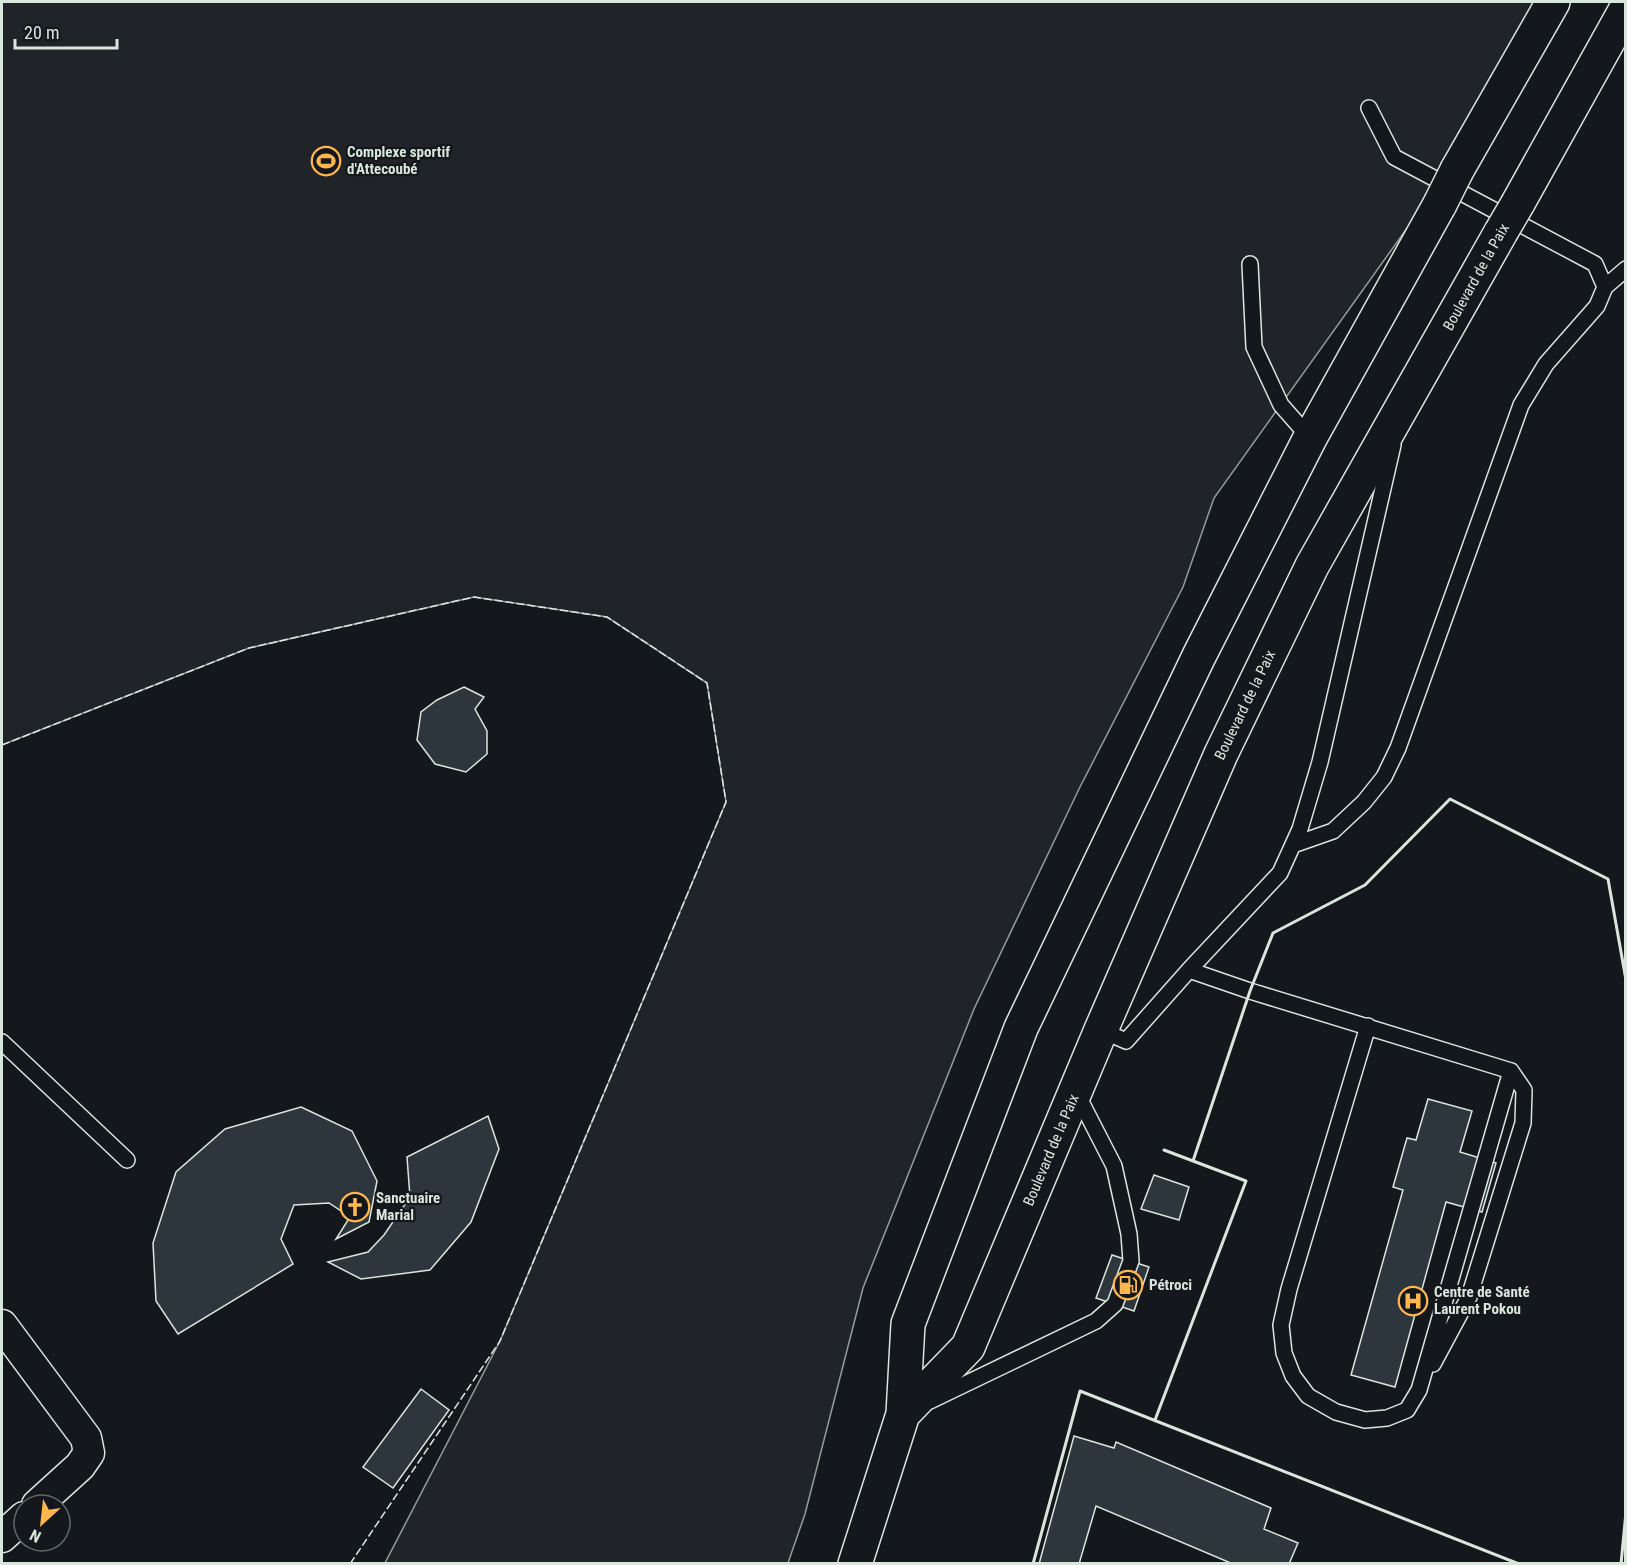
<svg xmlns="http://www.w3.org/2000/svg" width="1627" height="1565" font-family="'Roboto Condensed',sans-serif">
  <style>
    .green { fill: #202428; stroke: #939e99; stroke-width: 1.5 }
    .building { fill: #2c363c; stroke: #d8e6dc; stroke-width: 1.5 }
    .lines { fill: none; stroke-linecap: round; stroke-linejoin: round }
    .service-casing { stroke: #d8e6dc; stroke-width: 18 }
    .minor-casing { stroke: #d8e6dc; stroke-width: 33 }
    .primary-casing { stroke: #d8e6dc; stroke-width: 36 }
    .service { stroke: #14181c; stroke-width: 15 }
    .minor { stroke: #14181c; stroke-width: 30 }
    .primary { stroke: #14181c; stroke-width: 33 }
    .primary-bridge-casing { stroke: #d8e6dc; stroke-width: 36; stroke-linecap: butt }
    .primary-bridge { stroke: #14181c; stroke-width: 33 }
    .fence { stroke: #d8e6dc; stroke-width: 1.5; stroke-dasharray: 8 3; stroke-linecap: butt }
    .wall { stroke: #d8e6dc; stroke-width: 3 }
    .labels { text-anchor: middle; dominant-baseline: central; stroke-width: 4.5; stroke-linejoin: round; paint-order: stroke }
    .poi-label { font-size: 15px; font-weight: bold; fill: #d8e6dc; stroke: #14181c; text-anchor: start }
    .street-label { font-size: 15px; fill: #d8e6dc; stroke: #14181c }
  </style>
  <rect width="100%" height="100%" fill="#14181c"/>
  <!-- green -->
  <path class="green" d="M2 2H1553L1493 108 1214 498 1183 587 1079 789 974 1009 863 1288 805 1514 788 1563H385L500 1341 726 802 707 683 607 617 474 597 249 648 2 745Z"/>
  <!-- building -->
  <path class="building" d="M464 687 484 697 475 709 487 731V754L466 772 435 764 417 740 421 712 437 700Z
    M1428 1099 1472 1111 1460 1152 1496 1163 1482 1212 1446 1202 1395 1387 1351 1375 1403 1190 1393 1187 1407 1138 1416 1140Z
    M301 1107 352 1131 377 1181 369 1222 336 1239 350 1217 329 1203 294 1205 281 1239 293 1264 178 1334 156 1301 153 1243 176 1172 225 1129Z
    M488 1116 499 1149 471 1222 430 1270 361 1279 328 1262 368 1252 384 1235 410 1197 407 1157Z
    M1154 1175 1189 1187 1179 1220 1141 1209Z
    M1112 1255 1149 1267 1134 1311 1096 1298Z
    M421 1389 449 1410 393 1488 363 1467Z
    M1074 1436 1114 1448 1116 1442 1271 1508 1264 1529 1298 1543 1289 1564H1233L1096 1506 1079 1564H1039Z"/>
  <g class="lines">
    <!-- service casing -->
    <g class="service-casing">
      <path id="service" d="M1250 264 1254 347 1281 405 1310 438
        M1605 287 1626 269
        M1293 845 1333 831 1364 802 1384 777 1398 748 1521 405 1546 364 1597 306 1605 287 1595 264 1394 157 1369 108
        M1189 970 1250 991 1511 1071 1524 1090 1523 1123 1469 1297 1433 1364
        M1368 1026 1289 1289 1281 1325 1284 1353 1293 1376 1308 1396 1336 1412 1365 1420 1387 1418 1407 1410 1419 1390 1511 1071
        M1101 1030 1126 1041 1189 970 1280 873 1300 829 1320 762 1393 445
        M2 1042 127 1160
        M930 1401 1096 1321 1115 1304 1131 1261 1129 1234 1114 1166 1076 1092"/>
    </g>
    <!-- minor casing -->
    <g class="minor-casing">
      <path id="minor" d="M2 1325 86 1438 89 1453 80 1466 37 1505
        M2 1537 24 1517"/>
    </g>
    <!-- primary casing -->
    <g class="primary-casing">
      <path id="primary" d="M1457 170 1553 2
        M1518 203 1626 9
        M903 1414 968 1347 1101 1030 1221 754 1312 566 1501 232
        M855 1564 903 1414 908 1324 1021 1028 1199 656 1310 438 1440 204"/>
    </g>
    <!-- service -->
    <use href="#service" class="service"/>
    <!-- minor -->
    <use href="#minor" class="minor"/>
    <!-- primary -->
    <use href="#primary" class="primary"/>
    <!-- primary-bridge casing -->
    <g class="primary-bridge-casing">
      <path id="primary-bridge" d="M1440 204 1457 170
        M1501 232 1518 203"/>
    </g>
    <!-- primary-bridge -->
    <use href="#primary-bridge" class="primary-bridge"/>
    <!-- fence -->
    <path class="fence" d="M2 745 249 648 474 597 607 617 707 683 726 802 500 1341 350 1564"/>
    <!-- wall -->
    <path class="wall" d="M1193 1161 1250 991 1273 933 1365 885 1450 799 1608 879 1626 980
      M1155 1420 1246 1181 1164 1150
      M1033 1564 1080 1391 1519 1564
      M1621 1564 1626 1512"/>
  </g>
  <!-- icons -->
  <defs>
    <g id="stadium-ring" transform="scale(1.5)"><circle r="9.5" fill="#14181c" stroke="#ffb74d" stroke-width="1.5"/><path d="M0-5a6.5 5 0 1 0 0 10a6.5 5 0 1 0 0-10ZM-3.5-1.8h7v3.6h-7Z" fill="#ffb74d"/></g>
    <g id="church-ring" transform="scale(1.5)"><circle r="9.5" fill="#14181c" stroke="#ffb74d" stroke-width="1.5"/><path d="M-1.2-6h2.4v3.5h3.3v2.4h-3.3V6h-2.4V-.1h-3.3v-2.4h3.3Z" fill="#ffb74d"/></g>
    <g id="fuel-ring" transform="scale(1.5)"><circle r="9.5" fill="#14181c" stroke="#ffb74d" stroke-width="1.5"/><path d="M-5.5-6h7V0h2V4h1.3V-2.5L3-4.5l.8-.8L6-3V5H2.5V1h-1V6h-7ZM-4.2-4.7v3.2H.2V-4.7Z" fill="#ffb74d"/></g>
    <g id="hospital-ring" transform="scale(1.5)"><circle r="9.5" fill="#14181c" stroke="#ffb74d" stroke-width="1.5"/><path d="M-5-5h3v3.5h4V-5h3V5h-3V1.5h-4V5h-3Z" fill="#ffb74d"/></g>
  </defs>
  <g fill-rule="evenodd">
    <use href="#stadium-ring" x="326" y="161"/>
    <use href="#church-ring" x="355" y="1207"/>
    <use href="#fuel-ring" x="1128" y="1285"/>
    <use href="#hospital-ring" x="1413" y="1301"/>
  </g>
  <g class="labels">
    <!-- poi labels -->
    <g class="poi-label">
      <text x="347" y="152">Complexe sportif<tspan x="347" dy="17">d'Attecoubé</tspan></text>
      <text x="376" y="1198">Sanctuaire<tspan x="376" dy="17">Marial</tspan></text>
      <text x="1149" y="1285">Pétroci</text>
      <text x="1434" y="1292">Centre de Santé<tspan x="1434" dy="17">Laurent Pokou</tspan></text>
    </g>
    <!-- street labels -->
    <g class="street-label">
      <text transform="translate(1476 277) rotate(-61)">Boulevard de la Paix</text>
      <text transform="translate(1245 705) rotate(-64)">Boulevard de la Paix</text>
      <text transform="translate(1051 1150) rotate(-67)">Boulevard de la Paix</text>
    </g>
  </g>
  <!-- border -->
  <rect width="1627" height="1565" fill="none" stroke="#d8e6dc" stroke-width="6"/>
  <!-- north arrow -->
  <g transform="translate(42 1523) rotate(207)"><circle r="28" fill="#14181c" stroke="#626a69" stroke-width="1.5"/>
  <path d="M0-4.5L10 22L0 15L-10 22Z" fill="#ffb74d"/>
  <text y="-9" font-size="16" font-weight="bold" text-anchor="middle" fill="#d8e6dc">N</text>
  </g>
  <!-- scale -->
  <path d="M15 39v9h102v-9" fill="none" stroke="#d8e6dc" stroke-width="3"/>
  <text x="24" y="39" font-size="18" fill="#d8e6dc" stroke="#14181c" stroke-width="4.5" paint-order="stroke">20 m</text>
</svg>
